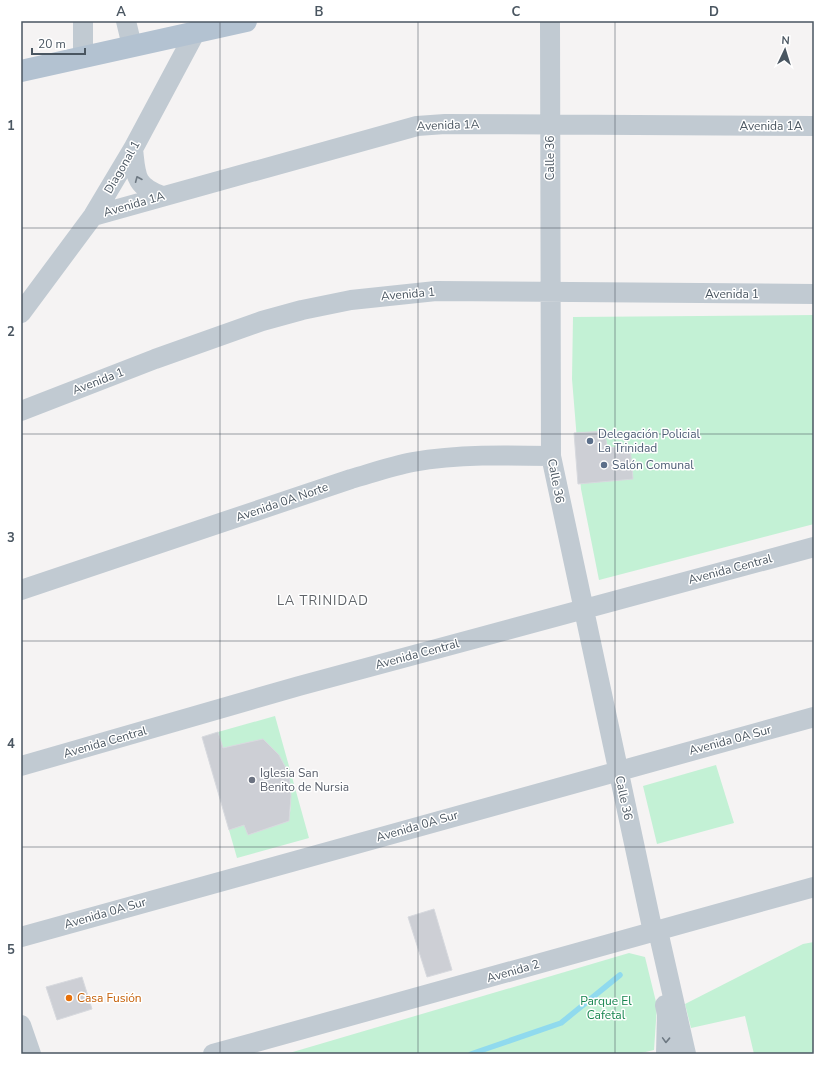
<svg xmlns="http://www.w3.org/2000/svg" width="835" height="1075" font-family="'Nunito Sans',sans-serif">
  <style>
    .green { fill: #c3f1d5 }
    .lines { fill: none; stroke-linecap: round; stroke-linejoin: round }
    .stream { stroke: #90daee; stroke-width: 5.5 }
    .building { fill: #cdcfd5; stroke: #d7d9de }
    .minor { stroke: #c1cad2; stroke-width: 20 }
    .major { stroke: #b3c2d1; stroke-width: 22 }
    .oneway { stroke: #6e7983 }
    .grid { fill: none; stroke: #4a5661; stroke-width: 1; stroke-opacity: 0.55 }
    .service-dot { fill: #5c6f8a; stroke: #fff; stroke-width: 1.5 }
    .worship-dot { fill: #6b7280; stroke: #fff; stroke-width: 1.5 }
    .food-dot { fill: #e8710a; stroke: #fff; stroke-width: 1.5 }
    .labels { text-anchor: middle; dominant-baseline: central; stroke-width: 3; stroke-linejoin: round; paint-order: stroke }
    .street-label { font-size: 12px; fill: #4a5661; stroke: #fff }
    .service-label { font-size: 12px; fill: #4e5e75; stroke: #fff; text-anchor: start }
    .worship-label { font-size: 12px; fill: #5b616d; stroke: #fff; text-anchor: start }
    .food-label { font-size: 12px; fill: #c56008; stroke: #fff; text-anchor: start }
    .park-label { font-size: 12px; fill: #17864f; stroke: #fff }
    .neighbourhood-label { font-size: 13px; letter-spacing: 1px; fill: #5f6368; stroke: #fff }
    .neatline { fill: none; stroke: #4a5661; stroke-width: 1.5 }
    .grid-label { font-size: 13px; text-anchor: middle; font-weight: bold; fill: #4a5661 }
  </style>
  <rect width="100%" height="100%" fill="#f5f3f3"/>
  <!-- green -->
  <path class="green" d="M814 315V524L599 580 581 489 572 379 573 317Z
    M275 716 309 838 237 858 229 830 244 825 248 835 289 821C294 785 291 765 263 739L223 748 218 732Z
    M716 765 734 823 657 844 643 786Z
    M814 942V1054H754L745 1016 691 1028 685 1004 803 944Z
    M629 953 645 957 657 1006 654 1050 637 1054H286Z"/>
  <g class="lines">
    <!-- stream -->
    <path class="stream" d="M471 1054 561 1023 620 975"/>
  </g>
  <!-- building -->
  <path class="building" d="M605 431 607 448 630 446 633 479 578 484 574 433Z
    M218 732 223 748 263 739 279 755 289 774 291 796 289 821 248 835 244 825 229 830 202 737Z
    M434 909 452 970 427 977 408 917Z
    M82 977 92 1009 57 1020 46 987Z"/>
  <g class="lines">
    <!-- minor -->
    <path class="minor" d="M126 21 132 46
      M550 21 551 456 653 932
      M83 57V21
      M133 149C136 175 134 186 162 196
      M93 216 417 126 445 124 814 126
      M21 313 93 216 133 149 195 33
      M21 411 155 359 262 321 302 310 351 300 436 291 814 294
      M21 590 351 479C372 473 392 466 413 462 458 454 506 455 551 456
      M21 766 299 686 814 547
      M658 931 686 1054
      M21 937 814 717
      M665 1005 667 1014 666 1054
      M21 1025 31 1054
      M213 1054 814 887"/>
    <!-- major -->
    <path class="major" d="M21 71 246 21"/>
  </g>
  <!-- one-way arrows -->
  <defs><path id="oneway-chevron" d="M-2-3.5L2.5 0L-2 3.5" fill="none" stroke-width="1.6" stroke-linecap="round" stroke-linejoin="round"/></defs>
  <g class="oneway">
    <use href="#oneway-chevron" transform="translate(138 179) rotate(-113)"/>
    <use href="#oneway-chevron" transform="translate(666 1040) rotate(92)"/>
  </g>
  <!-- grid -->
  <path class="grid" d="M220 21V1054M418 21V1054M615 21V1054M21 228H814M21 434H814M21 641H814M21 847H814"/>
  <!-- markers -->
  <g class="service-dot">
    <circle cx="590" cy="441" r="4"/>
    <circle cx="604" cy="465" r="4"/>
  </g>
  <circle class="worship-dot" cx="252" cy="780" r="4"/>
  <circle class="food-dot" cx="69" cy="998" r="4"/>
  <g class="labels">
    <!-- street labels -->
    <g class="street-label">
      <text transform="translate(448 125) rotate(-2)">Avenida 1A</text>
      <text x="771" y="126">Avenida 1A</text>
      <text transform="translate(550 158) rotate(-90)">Calle 36</text>
      <text transform="translate(122 167) rotate(-60)">Diagonal 1</text>
      <text transform="translate(134 204) rotate(-16)">Avenida 1A</text>
      <text transform="translate(408 294) rotate(-5)">Avenida 1</text>
      <text x="732" y="294">Avenida 1</text>
      <text transform="translate(98 381) rotate(-21)">Avenida 1</text>
      <text transform="translate(556 481) rotate(79)">Calle 36</text>
      <text transform="translate(282 502) rotate(-19)">Avenida 0A Norte</text>
      <text transform="translate(730 569) rotate(-15)">Avenida Central</text>
      <text transform="translate(417 654) rotate(-15)">Avenida Central</text>
      <text transform="translate(730 740) rotate(-15)">Avenida 0A Sur</text>
      <text transform="translate(105 742) rotate(-16)">Avenida Central</text>
      <text transform="translate(624 798) rotate(78)">Calle 36</text>
      <text transform="translate(417 826) rotate(-16)">Avenida 0A Sur</text>
      <text transform="translate(105 913) rotate(-16)">Avenida 0A Sur</text>
      <text transform="translate(513 971) rotate(-16)">Avenida 2</text>
    </g>
    <!-- service labels -->
    <g class="service-label">
      <text x="598" y="434">Delegación Policial<tspan x="598" dy="14">La Trinidad</tspan></text>
      <text x="612" y="465">Salón Comunal</text>
    </g>
    <!-- worship labels -->
    <g class="worship-label">
      <text x="260" y="773">Iglesia San<tspan x="260" dy="14">Benito de Nursia</tspan></text>
    </g>
    <!-- food labels -->
    <g class="food-label">
      <text x="77" y="998">Casa Fusión</text>
    </g>
    <!-- park labels -->
    <g class="park-label">
      <text x="606" y="1001">Parque El<tspan x="606" dy="14">Cafetal</tspan></text>
    </g>
    <!-- neighbourhood labels -->
    <g class="neighbourhood-label">
      <text x="323" y="601">LA TRINIDAD</text>
    </g>
  </g>
  <!-- border -->
  <rect width="835" height="1075" fill="none" stroke="#ffffff" stroke-width="44"/>
  <!-- north arrow -->
  <g transform="translate(785 50) rotate(4)" stroke="#ffffff" stroke-width="3" paint-order="stroke">
  <path d="M0-3L7 15L0 10L-7 15Z" fill="#4a5661"/>
  <text y="-6" font-size="11" font-weight="bold" text-anchor="middle" fill="#4a5661">N</text>
  </g>
  <!-- scale -->
  <path d="M32 48v6h53v-6" fill="none" stroke="#4a5661" stroke-width="2"/>
  <text x="38" y="48" font-size="12" fill="#4a5661" stroke="#ffffff" stroke-width="3" paint-order="stroke">20 m</text>
  <rect x="22" y="22" width="791" height="1031" class="neatline"/>
  <g class="grid-label">
    <text x="121" y="16">A</text>
    <text x="319" y="16">B</text>
    <text x="516" y="16">C</text>
    <text x="714" y="16">D</text>
    <text x="11" y="130">1</text>
    <text x="11" y="336">2</text>
    <text x="11" y="542">3</text>
    <text x="11" y="748">4</text>
    <text x="11" y="954">5</text>
  </g>
</svg>
